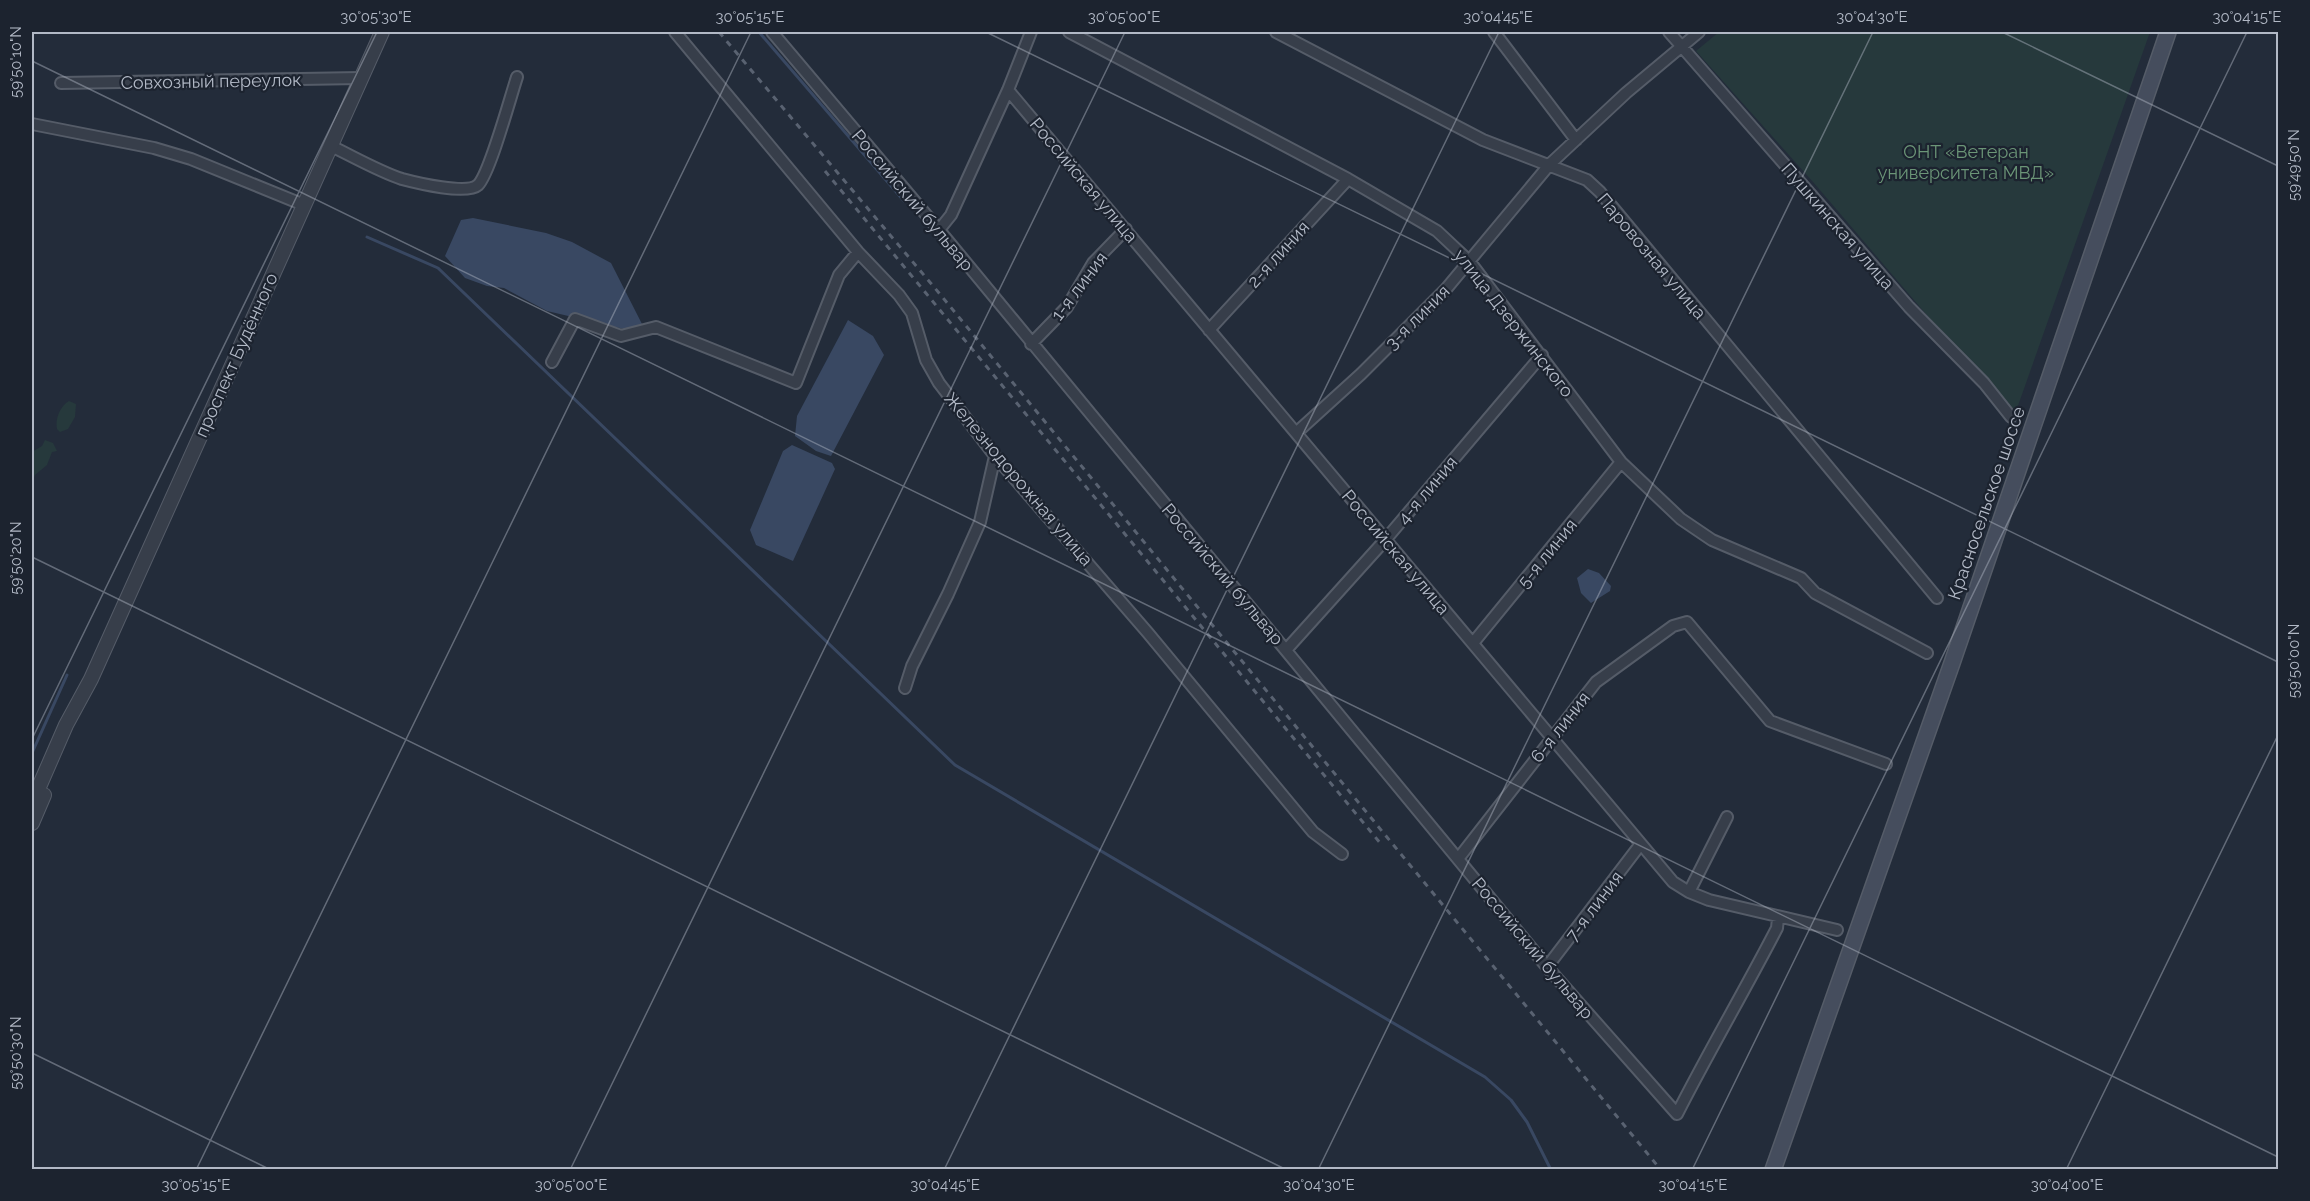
<svg xmlns="http://www.w3.org/2000/svg" width="2310" height="1201" font-family="Raleway,sans-serif">
  <style>
    .green { fill: #26393c }
    .water { fill: #394862 }
    .lines { fill: none; stroke-linecap: round; stroke-linejoin: round }
    .stream { stroke: #394862; stroke-width: 3 }
    .minor-casing { stroke: #555c68; stroke-width: 14 }
    .tertiary-casing { stroke: #555c68; stroke-width: 16 }
    .secondary-casing { stroke: #555c68; stroke-width: 18 }
    .minor { stroke: #373e4a; stroke-width: 10 }
    .tertiary { stroke: #373e4a; stroke-width: 14 }
    .secondary { stroke: #454d5d; stroke-width: 15 }
    .rail { stroke: #596271; stroke-width: 3; stroke-dasharray: 6 6; stroke-linecap: butt }
    .ticks { fill: none; stroke: #b2b9c6; stroke-width: 1.5; stroke-opacity: 0.45 }
    .labels { text-anchor: middle; dominant-baseline: central; stroke-width: 4.5; stroke-linejoin: round; paint-order: stroke }
    .street-label { font-size: 18px; fill: #b2b9c6; stroke: #1c232f }
    .park-label { font-size: 18px; fill: #6b9577; stroke: #1c232f }
    .neatline { fill: none; stroke: #b2b9c6; stroke-width: 2 }
    .ticks-label { font-size: 15px; text-anchor: middle; fill: #b2b9c6 }
  </style>
  <rect width="100%" height="100%" fill="#232c3a"/>
  <!-- green -->
  <path class="green" d="M1719 32H2150L2014 417 1813 182 1696 51Z
    M69 401 76 404 75 417 68 429 60 432 57 429C55 419 60 406 69 401Z
    M45 440 53 443 57 451 52 452 47 465 35 475 32 483V452L42 446Z"/>
  <!-- water -->
  <path class="water" d="M473 218 546 233 572 242 611 263 642 324 628 330 547 311 504 288 487 286 465 278 445 256 461 220Z
    M848 320 873 336 884 355 831 456 816 451 795 436 797 416Z
    M792 445 832 463 835 469 793 561 756 545 750 530 783 451Z
    M1588 569 1599 573 1611 586 1610 591 1591 603 1581 593 1577 578Z"/>
  <g class="lines">
    <!-- stream -->
    <path class="stream" d="M759 32 904 201
      M367 237 438 268 955 765 1485 1077 1511 1100 1527 1122 1551 1170
      M32 753 67 675"/>
    <!-- minor casing -->
    <g class="minor-casing">
      <path id="minor" d="M675 32 858 252 899 295 912 313 926 360 939 383 995 456 1148 633 1303 820 1313 832 1342 854
        M772 32 939 230 1547 967 1677 1114C1709 1051 1745 990 1777 928L1778 918
        M1069 32 1348 179 1437 231 1470 262 1621 462 1681 519 1712 540 1801 578 1815 593 1927 653
        M1276 32 1483 140 1587 180 1600 192 1937 598
        M1494 32 1576 140
        M1669 32 1909 307 1984 383 2011 417
        M61 83 361 78
        M1008 90 1673 882 1689 892 1709 900 1837 930
        M32 124 154 148 191 159 304 205
        M331 146C352 156 380 172 402 179 417 183 467 195 478 185 490 173 510 98 517 77
        M939 230 951 215 1008 90 1031 32
        M1209 330 1348 179
        M1031 344 1067 307 1093 263 1126 229
        M552 362 575 319 621 336 656 327 796 383 839 275 858 252
        M1296 433 1361 374 1446 289 1550 164 1626 93 1699 32
        M1473 643 1621 462
        M1286 650 1386 539 1542 355
        M905 688 912 666 948 594 980 522 995 456
        M1458 859 1596 682 1673 626 1687 622 1770 721 1886 764
        M1689 892 1727 817
        M1547 967 1640 845"/>
    </g>
    <!-- tertiary casing -->
    <g class="tertiary-casing">
      <path id="tertiary" d="M32 803 66 725 91 679 382 32
        M32 823 44 795"/>
    </g>
    <!-- secondary casing -->
    <g class="secondary-casing">
      <path id="secondary" d="M1773 1170 1952 663 2168 32"/>
    </g>
    <!-- minor -->
    <use href="#minor" class="minor"/>
    <!-- tertiary -->
    <use href="#tertiary" class="tertiary"/>
    <!-- secondary -->
    <use href="#secondary" class="secondary"/>
    <!-- rail -->
    <path class="rail" d="M719 32 939 293 1661 1170
      M825 171 1381 844"/>
  </g>
  <!-- ticks -->
  <path class="ticks" d="M986 32 2278 662M2002 32 2278 166M32 61 2278 1157M32 557 1287 1170M32 739 377 32M32 1053 271 1170M196 1170 751 32M570 1170 1125 32M944 1170 1499 32M1318 1170 1873 32M1692 1170 2247 32M2066 1170 2278 735"/>
  <g class="labels">
    <!-- street labels -->
    <g class="street-label">
      <text transform="translate(211 81) rotate(-1)">Совхозный переулок</text>
      <text transform="translate(1084 180) rotate(50)">Российская улица</text>
      <text transform="translate(913 200) rotate(50)">Российский бульвар</text>
      <text transform="translate(1838 226) rotate(49)">Пушкинская улица</text>
      <text transform="translate(1278 254) rotate(-48)">2-я линия</text>
      <text transform="translate(1652 256) rotate(50)">Паровозная улица</text>
      <text transform="translate(1079 286) rotate(-53)">1-я линия</text>
      <text transform="translate(1417 317) rotate(-45)">3-я линия</text>
      <text transform="translate(1514 323) rotate(52)">улица Дзержинского</text>
      <text transform="translate(236 355) rotate(-66)">проспект Будённого</text>
      <text transform="translate(1019 479) rotate(50)">Железнодорожная улица</text>
      <text transform="translate(1427 490) rotate(-50)">4-я линия</text>
      <text transform="translate(1986 503) rotate(-71)">Красносельское шоссе</text>
      <text transform="translate(1396 552) rotate(50)">Российская улица</text>
      <text transform="translate(1547 553) rotate(-51)">5-я линия</text>
      <text transform="translate(1223 574) rotate(50)">Российский бульвар</text>
      <text transform="translate(1560 727) rotate(-52)">6-я линия</text>
      <text transform="translate(1594 906) rotate(-53)">7-я линия</text>
      <text transform="translate(1533 948) rotate(50)">Российский бульвар</text>
    </g>
    <!-- park labels -->
    <g class="park-label">
      <text x="1966" y="151">ОНТ «Ветеран<tspan x="1966" dy="21">университета МВД»</tspan></text>
    </g>
  </g>
  <!-- border -->
  <rect width="2310" height="1201" fill="none" stroke="#1c232f" stroke-width="66"/>
  <rect x="33" y="33" width="2244" height="1135" class="neatline"/>
  <g class="ticks-label">
    <text x="376" y="22">30°05'30"E</text>
    <text x="750" y="22">30°05'15"E</text>
    <text x="1124" y="22">30°05'00"E</text>
    <text x="1498" y="22">30°04'45"E</text>
    <text x="1872" y="22">30°04'30"E</text>
    <text x="2247" y="22">30°04'15"E</text>
    <text transform="translate(16 62) rotate(-90)" y="5">59°50'10"N</text>
    <text transform="translate(2294 165) rotate(-90)" y="5">59°49'50"N</text>
    <text transform="translate(16 558) rotate(-90)" y="5">59°50'20"N</text>
    <text transform="translate(2294 661) rotate(-90)" y="5">59°50'00"N</text>
    <text transform="translate(16 1053) rotate(-90)" y="5">59°50'30"N</text>
    <text x="196" y="1190">30°05'15"E</text>
    <text x="571" y="1190">30°05'00"E</text>
    <text x="945" y="1190">30°04'45"E</text>
    <text x="1319" y="1190">30°04'30"E</text>
    <text x="1693" y="1190">30°04'15"E</text>
    <text x="2067" y="1190">30°04'00"E</text>
  </g>
</svg>
